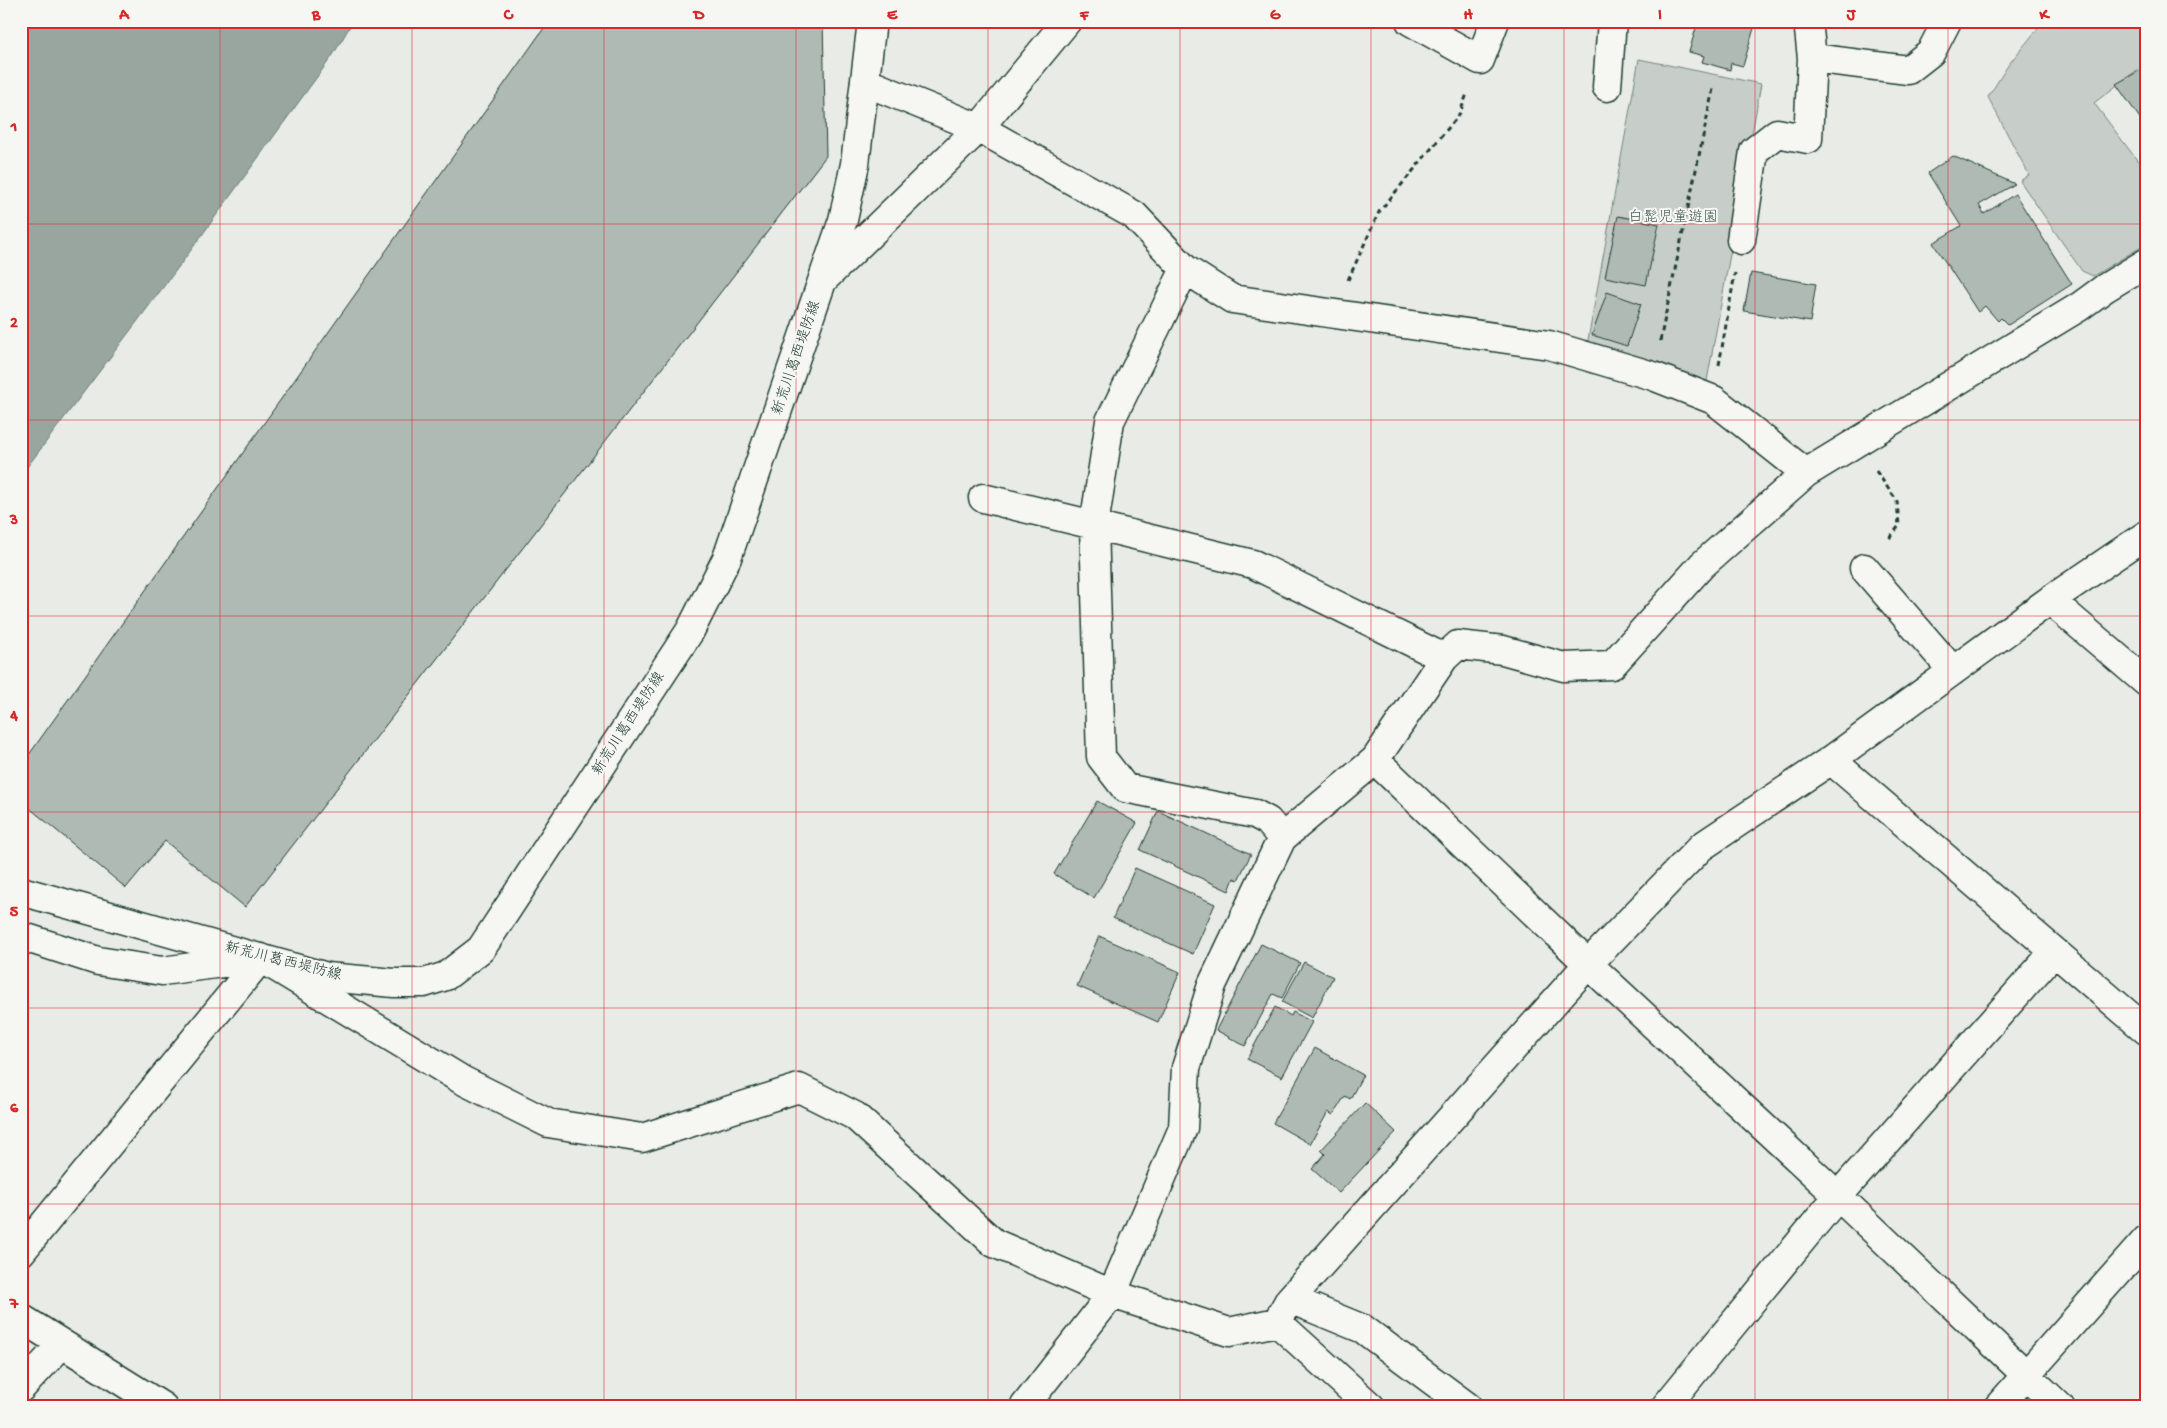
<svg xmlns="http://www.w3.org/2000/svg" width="2167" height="1428" font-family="'Gochi Hand','Klee One',sans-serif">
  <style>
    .green { fill: #c7cec9; stroke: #73867e }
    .water { fill: #99a6a0; stroke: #687c75 }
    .building { fill: #b0bab5; stroke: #1f3d34 }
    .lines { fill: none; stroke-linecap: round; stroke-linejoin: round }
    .minor-casing { stroke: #1f3d34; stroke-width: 31 }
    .major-casing { stroke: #1f3d34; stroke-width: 31 }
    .path { stroke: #1f3d34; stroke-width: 3; stroke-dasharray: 5 4; stroke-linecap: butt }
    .minor { stroke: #f6f6f2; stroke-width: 28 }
    .major { stroke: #f6f6f2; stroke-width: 28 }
    .grid { fill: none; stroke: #d62828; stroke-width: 1; stroke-opacity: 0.55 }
    .labels { text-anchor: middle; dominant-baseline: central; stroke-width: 4; stroke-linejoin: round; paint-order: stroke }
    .park-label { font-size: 15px; fill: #415a52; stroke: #f6f6f2 }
    .street-label { font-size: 15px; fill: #1f3d34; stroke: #f6f6f2 }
    .neatline { fill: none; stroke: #d62828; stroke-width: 2 }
    .grid-label { font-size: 16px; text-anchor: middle; font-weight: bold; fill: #d62828 }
  </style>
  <rect width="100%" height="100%" fill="#e9ebe7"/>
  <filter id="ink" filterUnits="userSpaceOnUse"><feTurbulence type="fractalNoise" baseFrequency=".02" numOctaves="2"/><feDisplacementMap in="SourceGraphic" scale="10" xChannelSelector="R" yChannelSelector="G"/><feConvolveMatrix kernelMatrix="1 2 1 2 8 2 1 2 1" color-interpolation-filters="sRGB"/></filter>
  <g filter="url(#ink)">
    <!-- green -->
    <path class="green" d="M2044 21H2146V63L2094 103 2146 172V244L2093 276 2082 271 2020 181 2029 175 1988 97 2009 64Z
      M1639 59 1761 84 1707 381 1586 351Z"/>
    <!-- water -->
    <path class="water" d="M21 21H353L333 55 183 261 21 475Z"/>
    <!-- building -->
    <path class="building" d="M549 21H823L826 156 245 907 165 841 126 888 21 801V766Z
      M1698 21H1756L1743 66 1731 63 1730 70 1702 62 1704 56 1689 52Z
      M2146 67V127L2116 84Z
      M1953 156 2015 184 1979 205 1984 214 2015 194 2072 284 2008 325 2001 318 1998 321 1985 306 1978 312 1933 243 1961 226 1928 173Z
      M1618 216 1659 224 1646 285 1605 277Z
      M1751 273 1816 284 1810 322 1744 311Z
      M1607 292 1641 304 1627 346 1592 335Z
      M1097 801 1137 823 1094 898 1054 874Z
      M1158 811 1251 854 1238 880 1234 878 1229 891 1140 850Z
      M1135 868 1215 904 1193 954 1113 918Z
      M1099 936 1180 972 1158 1022 1077 986Z
      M1261 944 1300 963 1282 998 1273 994 1245 1046 1216 1030Z
      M1304 962 1333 977 1312 1018 1282 1002Z
      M1275 1007 1291 1016 1293 1012 1312 1022 1282 1077 1247 1059Z
      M1315 1048 1363 1075 1350 1099 1345 1096 1333 1115 1328 1112 1310 1144 1273 1123Z
      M1365 1103 1396 1132 1339 1193 1312 1169 1325 1154 1321 1150Z"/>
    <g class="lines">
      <!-- minor casing -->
      <g class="minor-casing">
        <path id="minor" d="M1410 21 1480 60 1495 21
          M1812 58 1908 70 1931 52 1947 21
          M865 82 979 128 1134 215 1185 269 1232 299 1549 345 1653 376 1714 400 1806 473
          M1607 87 1612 21
          M1741 240 1754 151 1777 133 1808 139 1812 58 1808 21
          M1185 269 1110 421 1094 526 1101 757 1125 788 1255 814 1268 821 1282 838
          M825 278 979 128 1067 21
          M983 498 1253 564 1444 658
          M1864 568 1953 671
          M2050 600 2146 682
          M1375 760 1588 964 1838 1196 2060 1407
          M1831 760 2146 1030
          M21 936 98 961 162 971 261 958 462 1080 548 1123 642 1138 799 1088 855 1116 994 1243 1112 1294 1229 1332 1277 1322 1371 1407
          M21 1252 261 958
          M1290 1299 1363 1329 1468 1407
          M21 1318 163 1407
          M1277 1322 1290 1299 1588 964 1701 847 1831 760 2050 600 2146 535
          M21 1388 62 1344
          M1024 1407 1112 1294 1183 1128 1186 1068 1212 985 1282 838 1375 760 1444 658 1458 645 1503 650 1564 667 1612 665 1702 565 1806 473 2079 307 2105 288 2146 263
          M1665 1407 1838 1196 2054 952
          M1998 1407 2146 1240"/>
      </g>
      <!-- major casing -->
      <g class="major-casing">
        <path id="major" d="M21 891 327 977 394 983H424L446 976 481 949 690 631 727 558 843 220 855 164 872 21"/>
      </g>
      <!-- path -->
      <path class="path" d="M1348 280 1379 212 1459 115 1467 94
        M1660 341 1713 89
        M1719 365 1735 273
        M1876 471 1897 501 1899 526 1887 541"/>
      <!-- minor -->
      <use href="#minor" class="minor"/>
      <!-- major -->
      <use href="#major" class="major"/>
    </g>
  </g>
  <!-- grid -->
  <path class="grid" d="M220 21V1407M412 21V1407M604 21V1407M796 21V1407M988 21V1407M1180 21V1407M1371 21V1407M1564 21V1407M1755 21V1407M1948 21V1407M21 224H2146M21 420H2146M21 616H2146M21 812H2146M21 1008H2146M21 1204H2146"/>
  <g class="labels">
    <!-- park labels -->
    <g class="park-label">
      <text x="1673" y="218">白髭児童遊園</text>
    </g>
    <!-- street labels -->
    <g class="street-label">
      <text transform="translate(797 358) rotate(-71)">新荒川葛西堤防線</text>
      <text transform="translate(629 724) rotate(-57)">新荒川葛西堤防線</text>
      <text transform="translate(283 962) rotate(14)">新荒川葛西堤防線</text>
    </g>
  </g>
  <!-- margin -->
  <rect width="2167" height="1428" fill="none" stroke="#f6f6f2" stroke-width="55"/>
  <rect x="28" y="28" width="2112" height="1372" class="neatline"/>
  <g class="grid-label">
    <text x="124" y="19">A</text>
    <text x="316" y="19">B</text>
    <text x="508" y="19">C</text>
    <text x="699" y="19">D</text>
    <text x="892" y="19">E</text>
    <text x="1084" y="19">F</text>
    <text x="1275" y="19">G</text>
    <text x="1468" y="19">H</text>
    <text x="1660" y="19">I</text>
    <text x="1851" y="19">J</text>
    <text x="2044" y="19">K</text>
    <text x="14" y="131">1</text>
    <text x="14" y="327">2</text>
    <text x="14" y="524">3</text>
    <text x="14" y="720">4</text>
    <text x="14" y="916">5</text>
    <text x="14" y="1112">6</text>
    <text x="14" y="1308">7</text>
  </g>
</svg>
